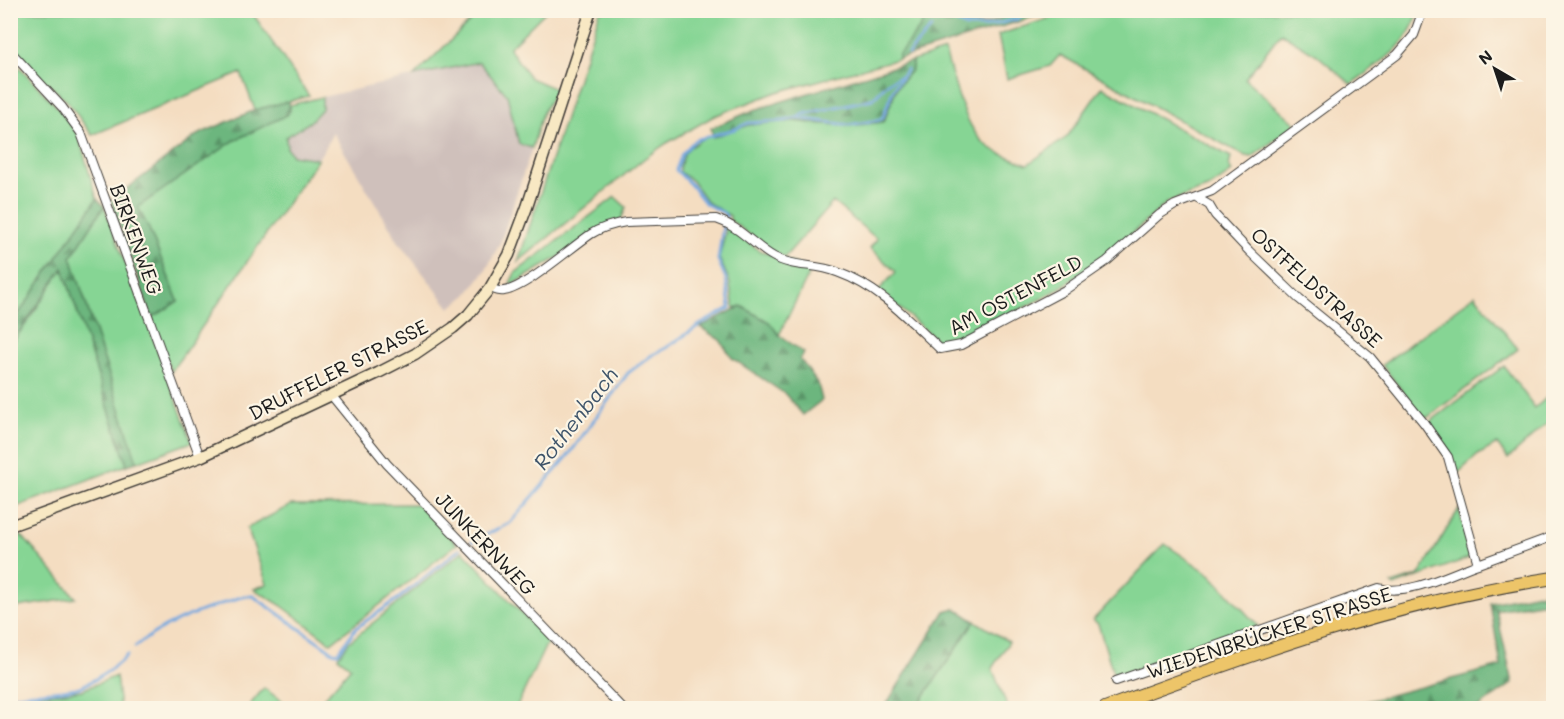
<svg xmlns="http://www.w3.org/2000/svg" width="1564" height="719" font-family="Mali,sans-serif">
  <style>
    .industrial { fill: #cfc0bb }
    .grass { fill: #86d594; stroke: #517858; stroke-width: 1.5 }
    .forest { fill: url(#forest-firs); stroke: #44694d; stroke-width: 1.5 }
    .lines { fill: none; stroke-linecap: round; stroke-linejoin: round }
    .stream { stroke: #71a7df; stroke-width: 3 }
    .street-casing { stroke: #3c3935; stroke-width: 10 }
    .secondary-casing { stroke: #3c3935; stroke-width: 13 }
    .primary-casing { stroke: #3c3935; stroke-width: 14 }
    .street { stroke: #fff; stroke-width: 8 }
    .secondary { stroke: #f8e8c3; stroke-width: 10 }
    .primary { stroke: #edc569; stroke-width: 12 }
    .labels { text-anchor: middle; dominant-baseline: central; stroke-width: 4.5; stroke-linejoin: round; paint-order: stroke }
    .street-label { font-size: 20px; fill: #1c1c1c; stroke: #fcf5e5 }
    .water-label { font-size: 21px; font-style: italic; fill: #3e546a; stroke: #fcf5e5 }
  </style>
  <defs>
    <pattern id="forest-firs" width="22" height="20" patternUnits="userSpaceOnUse" patternTransform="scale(1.5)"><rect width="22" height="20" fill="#6cb67e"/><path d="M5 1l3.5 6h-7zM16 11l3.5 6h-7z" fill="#589366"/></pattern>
  </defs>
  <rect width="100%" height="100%" fill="#fcf5e5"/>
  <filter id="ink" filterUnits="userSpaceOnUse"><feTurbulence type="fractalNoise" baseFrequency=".0167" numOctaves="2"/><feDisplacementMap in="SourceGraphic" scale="12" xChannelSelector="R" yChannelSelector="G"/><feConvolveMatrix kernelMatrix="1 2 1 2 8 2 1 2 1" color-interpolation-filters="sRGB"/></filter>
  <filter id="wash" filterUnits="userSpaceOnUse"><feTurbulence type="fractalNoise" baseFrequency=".008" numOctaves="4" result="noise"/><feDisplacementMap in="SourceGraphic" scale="24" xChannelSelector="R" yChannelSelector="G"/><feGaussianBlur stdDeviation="1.35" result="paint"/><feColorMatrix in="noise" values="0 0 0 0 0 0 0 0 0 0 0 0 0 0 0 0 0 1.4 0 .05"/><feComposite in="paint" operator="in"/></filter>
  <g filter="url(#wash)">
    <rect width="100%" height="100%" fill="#f4ddc1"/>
    <!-- industrial -->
    <path class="industrial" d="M479 62 507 95 519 144 532 148 500 243 486 270 467 295 450 308 398 241 333 133 318 159 292 155 287 148 286 136 310 122 322 109V97Z"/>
    <!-- grass -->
    <path class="grass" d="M922 10 926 16 920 28 899 54 898 59 777 92 714 116 667 143 645 158 518 262 600 11Z
      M18 11H251L309 96 255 110 241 73 92 135 67 101 16 55C10 41 15 25 18 11Z
      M481 11H546L509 48 530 78 556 89 542 114 532 148 519 144 507 95 479 62 414 76Z
      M1071 11H1419C1407 48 1382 62 1351 84L1317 55 1281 33 1245 79 1296 124 1252 157 1245 156 1060 55 1050 66 1007 79 998 35Z
      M945 51C952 75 964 124 982 141 994 153 1012 158 1028 164L1067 137 1102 87 1231 157 1229 166 1232 172 1210 187 1168 202 1104 258 1052 293 960 341 941 344 879 290 896 272 870 248 877 239 833 202 785 257 775 254 730 220V216L707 202 692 181 680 172V166L684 154 689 148 702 139 748 125 794 121 817 124 885 119 896 89 912 69V61Z
      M11 58 58 108 78 134 97 199 19 314 11 307Z
      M322 97V109L310 122 286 137 287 148 292 155 318 159 171 372 151 316 157 315 178 301 149 229 137 207 235 140 287 115 290 110V105Z
      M615 197 626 207 621 220 512 285 510 283 515 273Z
      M104 206 192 442 137 462 71 257Z
      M727 226 759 250 811 270 779 335 769 322 741 306 734 308 729 280 719 258Z
      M63 268 127 465 11 509V344L26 324Z
      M1475 295 1518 349 1428 417 1423 418 1382 365Z
      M1504 366 1535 408 1553 392V418L1508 459 1497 444 1478 455 1457 474 1450 455 1429 426 1431 421Z
      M418 504 457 544 331 643 282 606 254 589 267 584 247 528 291 505Z
      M1459 509 1471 554 1469 558 1394 586 1392 584 1417 576 1421 572Z
      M16 533 23 537 76 598 18 607 11 611V535Z
      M1165 544 1211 575 1258 626 1115 679 1098 624 1093 620Z
      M463 551 548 641 516 708H315L351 667 338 657 349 642Z
      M975 621 1009 642 992 668 1008 708H916Z
      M116 676 120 708H11V702L30 696 82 690Z
      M264 688 291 708H247Z"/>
    <!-- forest -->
    <path class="forest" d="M922 11H942L957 21 967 24H984L998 20 1011 11H1053L898 59 899 54 920 28 926 16Z
      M912 61V69L896 89 883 122 849 126 794 121 761 123 748 125 713 137 711 128 754 110Z
      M289 101 290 110 287 115 235 140 138 207 149 229 178 301 157 315 151 316 111 201 197 135 255 110Z
      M97 199 104 206 71 257 137 462 127 465 63 268 11 344V325Z
      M741 306 769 322 779 335 804 353 800 359 818 384 822 400 803 415 785 394 732 358 720 340 700 327Z
      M1553 590V601L1496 610 1513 683 1478 708H1341L1501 666 1490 603Z
      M955 608 975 621 916 708H884L945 611Z"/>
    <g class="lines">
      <!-- stream -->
      <path class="stream" d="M937 21 944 16 966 27H984L1017 19 1028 10
        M908 54 931 28
        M797 118 804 114 872 99 889 82 901 76
        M726 217 724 213 706 204 691 185 676 170 682 154 695 140 735 129 748 123 784 121 797 118 849 125 879 120 883 117 893 90 907 69
        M472 542 510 523 568 456 628 373 652 355 666 348 701 324 730 308 726 279 718 260 723 226
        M135 647C165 621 207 609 244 596H253L333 652 338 653 356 628 399 598 460 549
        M10 697C32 691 54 692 76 688 89 685 119 665 127 655"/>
    </g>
  </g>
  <g filter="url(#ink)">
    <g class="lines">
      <!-- street casing -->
      <g class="street-casing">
        <path id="street" d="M10 29 14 10
          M10 51 62 107 81 133 200 457
          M1197 198 1209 205 1215 215 1249 251 1299 299 1370 357 1424 423 1448 457 1478 564 1554 536
          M490 288C495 290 499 292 504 291 526 288 570 248 591 234 602 227 614 224 626 222L716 219C739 226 753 245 774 257 792 267 817 264 837 272 879 287 908 319 940 349L961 345 1065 290 1107 261 1159 215 1175 205 1212 191 1397 55 1414 35 1423 10
          M332 396 387 464 622 708
          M1116 681 1379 588C1409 596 1449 574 1478 564"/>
      </g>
      <!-- secondary casing -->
      <g class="secondary-casing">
        <path id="secondary" d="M10 526 200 457 378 373 415 354 453 328 468 315 490 288 509 255 527 207 591 10"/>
      </g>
      <!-- primary casing -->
      <g class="primary-casing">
        <path id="primary" d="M1105 708C1251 654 1398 601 1554 578"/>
      </g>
      <!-- street -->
      <use href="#street" class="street"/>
      <!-- secondary -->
      <use href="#secondary" class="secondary"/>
      <!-- primary -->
      <use href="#primary" class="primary"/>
    </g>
  </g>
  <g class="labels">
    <!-- street labels -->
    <g class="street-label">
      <text transform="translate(137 239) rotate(70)">BIRKENWEG</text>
      <text transform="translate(1317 287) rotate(42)">OSTFELDSTRASSE</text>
      <text transform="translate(1015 294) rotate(-28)">AM OSTENFELD</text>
      <text transform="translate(338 369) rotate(-27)">DRUFFELER STRASSE</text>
      <text transform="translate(486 543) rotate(46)">JUNKERNWEG</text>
      <text transform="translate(1269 632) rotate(-18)">WIEDENBRÜCKER STRASSE</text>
    </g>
    <!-- water labels -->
    <g class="water-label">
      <text transform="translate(575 418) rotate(-52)">Rothenbach</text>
    </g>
  </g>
  <!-- margin -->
  <rect width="1564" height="719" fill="none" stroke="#fcf5e5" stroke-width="36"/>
  <!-- north arrow -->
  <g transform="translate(1495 69) rotate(321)" stroke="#fcf5e5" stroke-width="4.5" paint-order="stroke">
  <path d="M0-4.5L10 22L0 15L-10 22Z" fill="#1c1c1c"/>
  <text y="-9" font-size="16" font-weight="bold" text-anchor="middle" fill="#1c1c1c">N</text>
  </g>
</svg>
